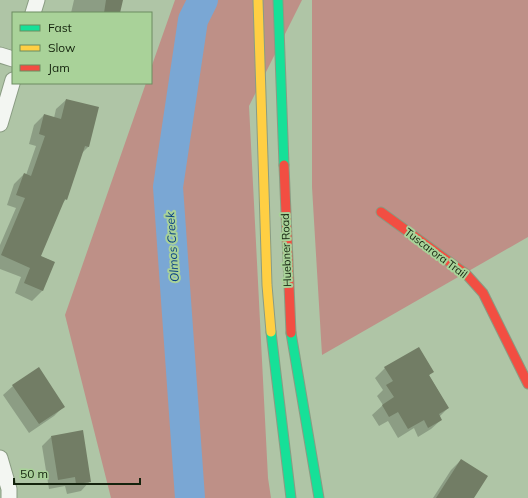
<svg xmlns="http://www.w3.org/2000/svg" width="528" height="498" font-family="Mulish,sans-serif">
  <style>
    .forest { fill: #be9087 }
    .shadow { fill: #0003 }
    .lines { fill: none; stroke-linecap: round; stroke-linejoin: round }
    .river { stroke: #7aa7d4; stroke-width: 30 }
    .building { fill: #727d65 }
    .street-casing { stroke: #8a9c83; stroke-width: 17 }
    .fast-casing { stroke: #8a9c83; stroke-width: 11 }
    .slow-casing { stroke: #8a9c83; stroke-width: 11 }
    .jam-casing { stroke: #8a9c83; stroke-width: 11 }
    .street { stroke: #f3f6f2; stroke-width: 15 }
    .fast { stroke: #16e098; stroke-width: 9 }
    .slow { stroke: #ffcf43; stroke-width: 9 }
    .jam { stroke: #f24e42; stroke-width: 9 }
    .labels { text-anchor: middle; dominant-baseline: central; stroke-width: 4; stroke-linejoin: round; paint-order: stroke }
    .street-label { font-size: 11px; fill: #14230d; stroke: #a9d299 }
    .water-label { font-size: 12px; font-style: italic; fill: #0a4185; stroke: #a9d299 }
  </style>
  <rect width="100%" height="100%" fill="#afc5a6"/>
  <!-- forest -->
  <path class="forest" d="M175 0H302L249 106 268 478 271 498H111L65 315 146 83H151V68Z
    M312 0H528V237L322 355 312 187Z"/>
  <!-- shadow -->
  <path class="shadow" d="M74 0H122L119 13H71Z
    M66 100 89 146 82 153 66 199 62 204 40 256 54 262 42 291 32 301 15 293 21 277 0 269V245L16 208 7 205 14 184 24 174 26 175 36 146 29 144 34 125 44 115 54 118 56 109Z
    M385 368 432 372 429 375 448 408 439 417 441 420 431 429 418 437 414 428 398 438 388 421 379 426 372 415 383 405 377 396 383 390 375 378Z
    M13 386 64 406 54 416 29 433 3 395Z
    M51 437 90 481 81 491 67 494 65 486 49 489 42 446Z
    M461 460 472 498H433L451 470Z"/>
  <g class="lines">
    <!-- river -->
    <path class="river" d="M190 498 168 187 193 20 203 0"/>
  </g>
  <!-- building -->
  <path class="building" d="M106 0H123L120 13H104Z
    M66 99 99 107 89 147 85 146 67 200 65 199 41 256 55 262 43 291 24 283 30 268 1 255 25 198 16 195 24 173 31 176 45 136 39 134 44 114 61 119Z
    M419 347 434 372 429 375 449 408 439 414 442 420 428 428 424 420 408 429 398 412 389 417 382 405 394 397 386 385 393 381 384 367Z
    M39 367 65 407 39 424 12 385Z
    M83 430 91 482 76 484 75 477 58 480 51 436Z
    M461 459 488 476 474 498H436Z"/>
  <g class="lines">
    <!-- street casing -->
    <g class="street-casing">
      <path id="street" d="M33 13 37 0
        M0 55 13 59
        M0 124 13 80
        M0 458 9 489V498"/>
    </g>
    <!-- fast casing -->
    <g class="fast-casing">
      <path id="fast" d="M278 0 284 165
        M271 332 291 498
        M291 333 319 498"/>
    </g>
    <!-- slow casing -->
    <g class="slow-casing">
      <path id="slow" d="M258 0 267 285 271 332"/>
    </g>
    <!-- jam casing -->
    <g class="jam-casing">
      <path id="jam" d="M284 165 291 333
        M381 212 466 274 483 293 528 384"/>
    </g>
    <!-- street -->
    <use href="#street" class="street"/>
    <!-- fast -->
    <use href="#fast" class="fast"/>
    <!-- slow -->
    <use href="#slow" class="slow"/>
    <!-- jam -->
    <use href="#jam" class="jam"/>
  </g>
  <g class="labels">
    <!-- street labels -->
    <g class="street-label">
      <text transform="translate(286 250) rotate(-92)">Huebner Road</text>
      <text transform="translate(436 253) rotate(37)">Tuscarora Trail</text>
    </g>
    <!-- water labels -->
    <g class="water-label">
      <text transform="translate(172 247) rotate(-94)">Olmos Creek</text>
    </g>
  </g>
  <!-- legend -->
  <rect x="12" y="12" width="140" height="72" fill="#a9d299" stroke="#6d8c61"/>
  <rect x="20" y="25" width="20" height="6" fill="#16e098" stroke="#6d8c61"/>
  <text x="48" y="32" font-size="12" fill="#14230d">Fast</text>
  <rect x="20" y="45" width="20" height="6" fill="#ffcf43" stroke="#6d8c61"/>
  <text x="48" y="52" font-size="12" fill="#14230d">Slow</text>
  <rect x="20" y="65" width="20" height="6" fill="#f24e42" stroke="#6d8c61"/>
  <text x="48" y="72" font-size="12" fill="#14230d">Jam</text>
  <!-- scale -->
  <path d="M14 478v6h126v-6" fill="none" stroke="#14230d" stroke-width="2"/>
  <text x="20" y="478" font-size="12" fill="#14230d" stroke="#a9d299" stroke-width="3" paint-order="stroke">50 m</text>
</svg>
